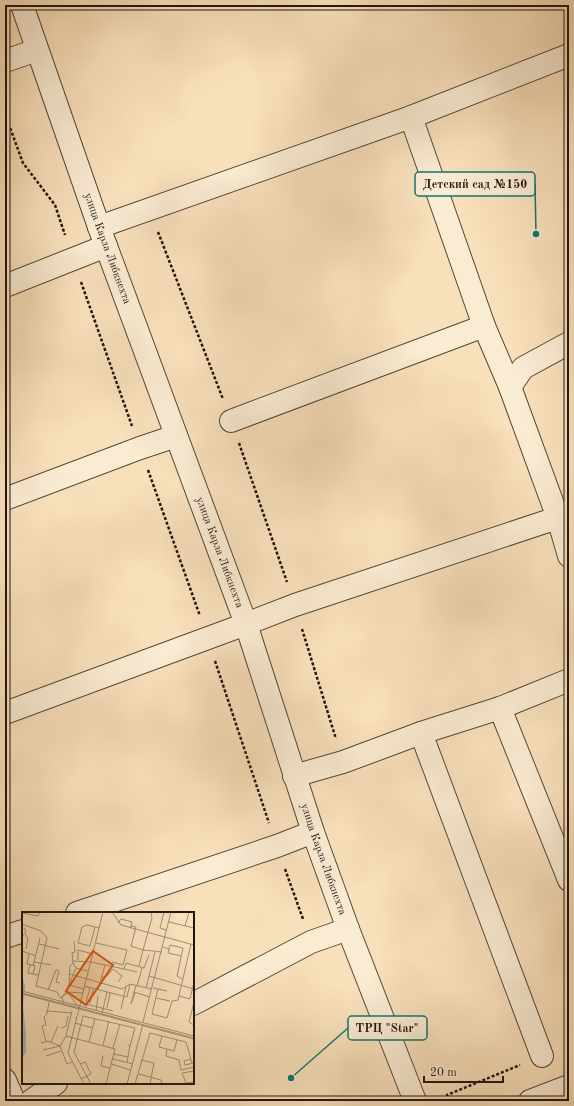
<svg xmlns="http://www.w3.org/2000/svg" width="574" height="1106" font-family="'Old Standard TT',serif">
  <style>
    .lines { fill: none; stroke-linecap: round; stroke-linejoin: round }
    .minor-casing { stroke: #564839; stroke-width: 24 }
    .path { stroke: #20150e; stroke-width: 2.5; stroke-dasharray: 3 2; stroke-linecap: butt }
    .minor { stroke: #faebd3; stroke-width: 22 }
    .labels { text-anchor: middle; dominant-baseline: central; stroke-width: 3; stroke-linejoin: round; paint-order: stroke }
    .street-label { font-size: 11px; fill: #20150e; stroke: #faebd3 }
    .inset-road { fill: none; stroke: #a28f76; stroke-width: 1 }
    .view { fill: #de560c; fill-opacity: 0.15; stroke: #de560c; stroke-width: 2 }
    .inset-edge { fill: none; stroke: #20150e; stroke-width: 2 }
    .leader { fill: none; stroke: #0f766e; stroke-width: 1.5 }
    .callout-dot { fill: #0f766e; stroke: #faebd3; stroke-width: 1.5 }
    .callout { fill: #faebd3; stroke: #0f766e; stroke-width: 1.5 }
    .callout-label { font-size: 12px; text-anchor: middle; font-weight: bold; fill: #20150e }
  </style>
  <rect width="100%" height="100%" fill="#f8e0bb"/>
  <filter id="stains"><feTurbulence type="fractalNoise" baseFrequency=".005" numOctaves="4"/><feColorMatrix values="0 0 0 0 .2 0 0 0 0 .09 0 0 0 0 .02 0 0 0 .5 -.17"/></filter>
  <radialGradient id="worn" r=".72"><stop offset=".6" stop-color="#630" stop-opacity="0"/><stop offset="1" stop-color="#630" stop-opacity=".3"/></radialGradient>
  <g class="lines">
    <!-- minor casing -->
    <g class="minor-casing">
      <g id="minor">
        <path id="s1" d="M22 5 99 227 246 624 313 832 348 929 415 1101"/>
        <path d="M5 61 37 50"/>
        <path d="M411 117 484 326 510 387 558 518 569 556"/>
        <path d="M99 227 411 117 569 55"/>
        <path d="M5 286 106 246"/>
        <path d="M510 387 523 368 569 343"/>
        <path d="M231 421 484 326"/>
        <path d="M5 499 140 448 176 436"/>
        <path d="M500 708 569 880"/>
        <path d="M5 713 246 624 295 605 569 514"/>
        <path d="M421 733 542 1056"/>
        <path d="M294 776 343 762 421 733 500 708 569 680"/>
        <path d="M77 913 277 846 313 832"/>
        <path d="M5 937 23 931"/>
        <path d="M193 1004 311 942 348 929"/>
        <path d="M5 1080 14 1101"/>
        <path d="M31 1101 56 1083"/>
        <path d="M530 1101 569 1086"/>
      </g>
    </g>
    <!-- path -->
    <path class="path" d="M5 114 23 163 55 205 65 235
      M158 232 223 399
      M81 282 132 426
      M239 443 287 582
      M148 470 200 616
      M302 629 336 739
      M215 661 269 823
      M285 869 303 919
      M450 1101 447 1095 520 1065"/>
    <!-- minor -->
    <use href="#minor" class="minor"/>
  </g>
  <g class="labels">
    <!-- street labels -->
    <g class="street-label">
      <text stroke="none"><textPath href="#s1" startOffset="258">улица Карла Либкнехта</textPath></text>
      <text stroke="none"><textPath href="#s1" startOffset="582">улица Карла Либкнехта</textPath></text>
      <text stroke="none"><textPath href="#s1" startOffset="906">улица Карла Либкнехта</textPath></text>
    </g>
  </g>
  <!-- overview -->
  <g transform="translate(22 912)">
    <rect width="172" height="172" fill="#f8e0bb"/>
    <path d="M0 63 3 74 1 94 4 121V140L0 146Z" fill="#a5babd"/>
    <path class="inset-road" d="M90 0 99 13 172 33M129 0 130 6 121 38 140 40M142 0 138 16 144 18M0 1 16 4 18 0M147 10 172 16M96 11 99 7 110 10 109 14M0 12 19 19 25 26 14 74 35 80 39 87M163 14 167 0M73 15 68 34 56 31 60 15 65 13 77 16M108 16 109 14 114 15 109 34 121 38 117 54M3 22 6 26 4 37M74 31 105 38 101 53 90 50M0 32V25L4 20 2 16M17 32 37 37M141 35 147 37 148 33 161 36 155 64 160 67M147 37 146 41 159 44M0 39 14 44M7 42 5 52 13 54 11 62M56 48V38L71 42M51 49 68 50M12 50 29 53M69 50 102 57 104 51 122 56 127 43M51 51 54 56 66 59M8 53 6 61 16 63M11 54 18 26M102 57 115 60M48 62 100 77 108 72 130 77M127 64 172 77M80 65H84L91 57 100 64 96 70M48 70 54 56M47 73 62 77M62 74 105 85 108 72M114 74 112 80 128 85M115 74 120 56M124 76 133 40M131 76 145 79M136 77 130 102 145 106 150 89 156 88 169 32M26 78 34 58 37 59 34 70 38 71M76 78 83 53M0 79 172 124M44 80 47 73 48 54 51 51 50 41 53 40 52 29M112 80 109 92 113 81M0 81 172 126M0 82 172 127M157 84 168 87 172 70M39 86 44 80 61 81M134 86 148 89M64 90 68 76M172 90 167 110 172 113M60 91 91 99M68 91 71 77M42 92 40 85 46 81 56 94M85 96 88 81M99 97 104 75M24 99 50 101M74 99 76 84M80 101 85 80M121 110 149 0M53 111 71 116M39 116 44 114 46 104M44 124 93 137 84 172M140 124 137 135 152 139 155 128M24 129 20 114 24 113 22 105 25 102 27 90M29 130 36 114M67 130 73 106M19 131 26 129 38 134M81 133 87 109M91 136 98 112M145 137 144 144 157 148 159 158 172 155M21 138 38 134M92 142 106 145M24 144 39 139M81 144 79 154 88 156M91 147 111 152M169 147 162 149 163 153 172 151M119 148 132 151 128 172M50 150 45 152 38 134 44 124 50 99M105 150 108 134M58 152 63 150 69 162 59 167M89 152 109 158M160 161 164 171 172 170M160 161 172 159M117 162 139 168 140 172M62 172 46 141 81 0M69 172 52 140 61 104 113 116 108 134 106 133M105 172 121 112M113 172 128 121 164 130 170 151"/>
    <path class="view" d="M71 39 91 53 64 93 44 79Z"/>
    <rect width="172" height="172" class="inset-edge"/>
  </g>
  <!-- callouts -->
  <path class="leader" d="M536 234L535 184M291 1078L348 1028"/>
  <g class="callout-dot">
    <circle cx="536" cy="234" r="4"/>
    <circle cx="291" cy="1078" r="4"/>
  </g>
  <g class="callout">
    <rect x="415" y="172" width="120" height="24" rx="4"/>
    <rect x="348" y="1016" width="79" height="24" rx="4"/>
  </g>
  <g class="callout-label">
    <text x="475" y="188">Детский сад №150</text>
    <text x="387" y="1032">ТРЦ "Star"</text>
  </g>
  <!-- margin -->
  <rect width="574" height="1106" fill="none" stroke="#f8e0bb" stroke-width="20"/>
  <rect x="6" y="6" width="562" height="1094" fill="none" stroke="#20150e" stroke-width="2"/>
  <rect x="10" y="10" width="554" height="1086" fill="none" stroke="#20150e"/>
  <!-- scale -->
  <path d="M424 1076v6h79v-6" fill="none" stroke="#20150e" stroke-width="2"/>
  <text x="430" y="1076" font-size="12" fill="#20150e" stroke="#faebd3" stroke-width="3" paint-order="stroke">20 m</text>
  <rect width="100%" height="100%" filter="url(#stains)"/>
  <rect width="100%" height="100%" fill="url(#worn)"/>
</svg>
